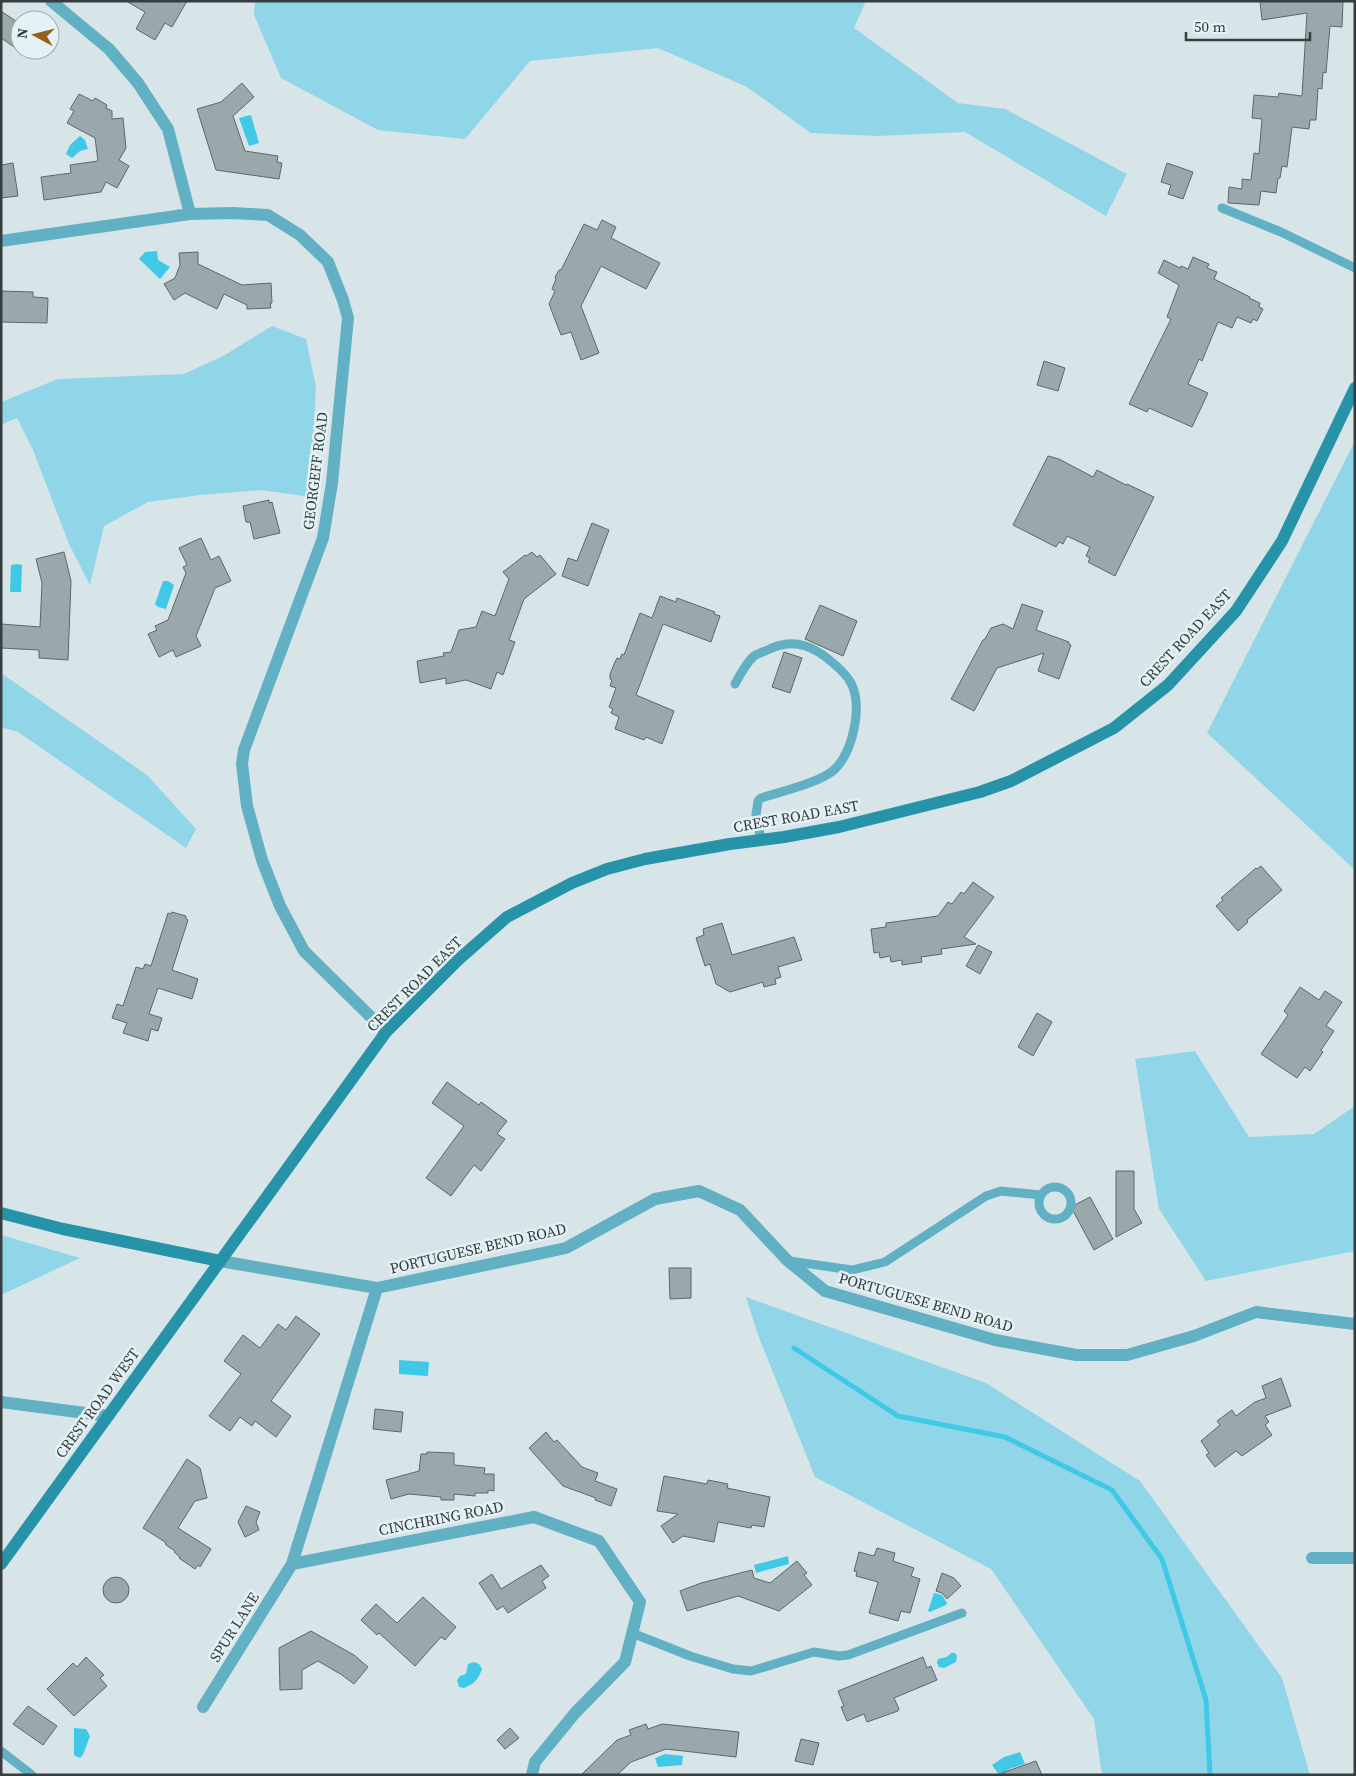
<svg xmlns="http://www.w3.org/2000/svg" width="1356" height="1776" font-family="'Source Serif 4',serif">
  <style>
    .green { fill: #91d6e8 }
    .water { fill: #3fc9e7 }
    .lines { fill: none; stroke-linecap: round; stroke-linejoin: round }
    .stream { stroke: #3fc9e7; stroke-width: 5 }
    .building { fill: #9ba8ab; stroke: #5c676a }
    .lane { stroke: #62b0c3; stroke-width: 9 }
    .street { stroke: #62b0c3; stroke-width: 12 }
    .secondary { stroke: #2693a9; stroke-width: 12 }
    .labels { text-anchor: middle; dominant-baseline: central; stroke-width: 5; stroke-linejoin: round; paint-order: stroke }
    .street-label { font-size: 15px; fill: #383d3f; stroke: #e4f2f5 }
  </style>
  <rect width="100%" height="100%" fill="#d7e4e8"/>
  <!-- green -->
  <path class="green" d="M255 1H866L854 28 958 103 1005 109 1127 174 1106 216 965 132 877 136 811 133 747 87 658 48 530 61 465 139 378 130 281 78 254 15Z
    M272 326 306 339 316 387 310 497 262 490 200 495 148 502 104 526 90 585 69 544 33 450 17 418 1 425V402L58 379 184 374 225 355Z
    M1355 441V870L1207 733Z
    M1 673 147 775 196 829 186 848 18 732 1 727Z
    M1195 1051 1249 1137 1314 1134 1355 1106V1251L1206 1281 1159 1209 1135 1059Z
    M1 1235 80 1258 1 1295Z
    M746 1297 986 1383 1140 1481 1282 1678 1310 1775H1102L1094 1719 991 1569 815 1477 758 1335Z"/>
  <!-- water -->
  <path class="water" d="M251 115 259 143 249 146 239 118Z
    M80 136 85 140 88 149 80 151 72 158 66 154 70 145Z
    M157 251 158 260 170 267 160 279 139 259 145 252Z
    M17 564 22 565 21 592H10L11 565Z
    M163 581H168L174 585 166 609 158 607 155 604Z
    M399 1360 429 1362 428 1376 399 1374Z
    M788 1556 789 1564 756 1573 754 1565Z
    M934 1593 942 1595 947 1603 946 1605 930 1612 928 1611Z
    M951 1653H955L957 1656 956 1662 944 1668 939 1667 937 1663 938 1659 947 1657Z
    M474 1662 479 1664 482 1669C478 1680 474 1684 464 1688L459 1687 457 1680 460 1676 466 1674 468 1664Z
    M74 1728 86 1729 90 1736 83 1755 80 1758 75 1756 74 1754Z
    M1020 1752 1025 1764 1009 1769 1002 1775H999L992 1765 1004 1757Z
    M665 1754 683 1756 682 1765 658 1767 655 1758Z"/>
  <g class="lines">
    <!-- stream -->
    <path class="stream" d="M794 1348 898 1416 1005 1437 1112 1490 1162 1559 1206 1700 1210 1775"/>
  </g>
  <!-- building -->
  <path class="building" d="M126 1H187L172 27 165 23 155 40 136 29 145 12Z
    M1260 1H1343L1342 27 1330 26 1326 73 1323 72 1322 89 1318 88 1316 120H1310L1309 129 1292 127 1287 167 1282 166 1280 178H1278L1276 193 1261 191 1259 205 1228 203 1229 187 1242 189V179L1251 180 1254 153 1259 154 1262 119 1252 118 1254 95 1278 97 1279 93 1302 96 1307 13 1262 20Z
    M1 11 20 24V51L1 38Z
    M242 83 254 97 233 116 245 151 278 156 277 162 282 163 279 179 216 170 197 109 221 102Z
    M79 94 93 101 95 98 107 105 106 108 112 111V119L123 118 126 148 119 160 129 166 117 188 106 182 101 192 44 200 41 177 71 173 70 165 98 161 95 138 67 123 74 111 70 109Z
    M13 163 18 196 1 198V165Z
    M1167 163 1193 172 1183 199 1168 194 1171 185 1161 182Z
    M602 220 616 227 611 238 660 263 646 289 601 266 581 306 599 353 581 360 571 332 561 335 549 304 555 291 552 289 556 279 555 277 559 270H561L584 224 597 230Z
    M198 252V264L242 285 271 283 272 303H270L271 308 247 309V305L224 294 217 309 185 293 174 300 164 284 175 278 180 265 179 253Z
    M1193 257 1209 264 1207 268 1217 272 1214 279 1250 297 1249 298 1260 303 1259 307 1263 309 1257 321 1253 319 1251 323 1237 317 1232 328 1218 322 1202 361 1199 359 1188 384 1208 393 1192 427 1149 408 1147 412 1129 404 1171 319 1167 317 1179 285 1158 273 1164 260 1180 268 1181 266 1188 269Z
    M1 291 33 292V297L48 298 47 323 1 322Z
    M1044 361 1065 368 1058 391 1037 385Z
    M1048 456 1059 459 1093 477 1097 470 1126 485 1127 484 1154 497 1115 576 1088 562 1090 558 1086 556 1090 547 1067 536 1063 544 1059 542 1056 547 1013 525Z
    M269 500V503L272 502 280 533 254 539 250 522H246L243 506Z
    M592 523 609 530 588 586 562 576 568 558 577 561Z
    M201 538 211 560 219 556 231 581 215 588 196 636 201 646 176 657 173 650 159 657 148 634 157 630 155 626 168 620 186 573 183 567 187 565 179 548Z
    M64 552 71 581 68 660 39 658V650L1 648V624L40 627 42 583 36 559Z
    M532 552 537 557 540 555 556 574 524 599 509 640 515 642 503 675 497 672 491 689 466 680 446 684V678L420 683 417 661 444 656 443 653 451 652 459 630 476 627 482 611 495 616 509 579 503 572 525 555 526 556Z
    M660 596 676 602 677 598 715 612 714 614 720 616 711 642 663 624 636 695 674 711 662 744 646 737 644 740 615 729 619 717 611 713 613 709 609 707 616 688 610 686 612 680 610 679V674L615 662 617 658 620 659 622 654 624 655 640 613 652 618Z
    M1022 604 1043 611 1036 630 1069 642V644L1071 645 1059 679 1038 671 1044 653 997 668 974 711 951 699 983 640 985 639 991 628 1003 624 1013 629Z
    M820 605 857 621 843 656 805 639Z
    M784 652 802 658 790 693 772 687Z
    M1261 866 1282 890 1247 920 1248 922 1238 931 1216 906 1223 900 1221 898 1256 868 1257 869Z
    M973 882 994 897 964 937 976 944 941 949 942 954 921 957 922 962 902 965V960L891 962 890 956 880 958 879 952 874 953 871 929 886 927V923L938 916 948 902 952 904 961 892 964 894Z
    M172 912 186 916V919L188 920 172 970 198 979 192 999 158 988 149 1014 162 1018 158 1031 151 1029 148 1041 123 1033 127 1023 112 1018 117 1004 123 1006 136 967 143 969 145 964 151 966 168 913 171 914Z
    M722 923 732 955 794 937 802 960 778 967 781 977 775 979 776 984 764 987 763 982 730 992 716 984 710 964 705 966 696 938 704 935 703 929Z
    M978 945 992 952 980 974 966 966Z
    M1300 987 1319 1000 1325 991 1342 1002 1326 1026 1334 1031 1321 1050 1323 1052 1310 1071 1305 1067 1297 1078 1261 1054 1288 1015 1284 1011Z
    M1037 1013 1052 1022 1033 1056 1018 1047Z
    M447 1082 479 1105 481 1102 507 1121 497 1134 505 1139 481 1171 474 1165 451 1196 426 1178 464 1126 432 1103Z
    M1116 1171H1134V1209L1142 1223 1116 1237Z
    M1090 1197 1113 1239 1094 1250 1071 1207Z
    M669 1268H691V1298L670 1299Z
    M296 1316 320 1334 271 1401 291 1416 276 1437 255 1421 252 1426 240 1417 230 1431 209 1416 241 1374 224 1361 243 1335 260 1348 278 1324 286 1330Z
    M1281 1378 1291 1406 1265 1416 1269 1422 1265 1425 1272 1435 1242 1456 1236 1451 1215 1467 1206 1455 1209 1453 1201 1441 1220 1425 1217 1421 1232 1410 1236 1416 1255 1402 1266 1398 1262 1386Z
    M375 1409 403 1412 401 1432 373 1429Z
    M546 1432 554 1442 557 1440 582 1467 598 1473 595 1481 617 1489 611 1506 595 1500 596 1498 563 1486 529 1448Z
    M427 1452 454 1453V1465L485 1468 484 1474H494V1491L488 1490V1493H475V1496L454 1494V1500H441V1497L409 1494 391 1499 386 1480 419 1471 421 1454H427Z
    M187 1459 200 1468 207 1498 195 1501 178 1528 211 1549 200 1567 198 1565 195 1569 179 1558 180 1557 174 1552 175 1551 166 1545 165 1542 143 1528Z
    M664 1476 707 1484 708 1480 728 1484 727 1488 770 1497 764 1527 752 1525 751 1528 718 1522 714 1542 683 1536 673 1543 661 1526 678 1514 657 1511Z
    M246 1506 260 1512 256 1522 259 1530 245 1537 238 1522Z
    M877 1548 895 1553 893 1561 914 1568 911 1576 920 1579 910 1613 901 1611 898 1621 869 1613 878 1582 856 1576 857 1572 854 1571 859 1552 874 1556Z
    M797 1561 807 1573 804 1575 812 1585 779 1611 738 1596 687 1611 680 1591 701 1583 752 1570 754 1578 770 1583Z
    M541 1565 549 1576 542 1581 546 1588 508 1613 503 1606 497 1610 479 1583 492 1574 501 1589Z
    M942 1573 954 1578 961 1586 947 1599 942 1593 936 1591Z
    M103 1590a13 13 0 1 1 26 0a13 13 0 1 1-26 0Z
    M423 1597 456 1627 445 1640 441 1637 415 1666 379 1633 377 1635 361 1620 376 1604 397 1623Z
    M311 1631 354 1655 368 1667 354 1684 342 1675 318 1661 302 1670V1689L280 1690 279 1648Z
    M86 1657 104 1675 100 1678 107 1686 74 1716 47 1689 73 1663 77 1667Z
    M923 1657 927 1668 931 1666 937 1680 894 1698 899 1709 898 1711 867 1722 864 1714 847 1721 841 1707 844 1706 838 1691Z
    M28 1706 57 1726 43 1745 13 1724Z
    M646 1724 648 1729 662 1724 739 1732 736 1757 666 1749 631 1762 617 1775H581L617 1740 631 1735 629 1730Z
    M510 1728 519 1738 505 1749 497 1740Z
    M801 1739 819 1743 813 1765 795 1761Z
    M1036 1761 1042 1775H1002V1773Z"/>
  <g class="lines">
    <!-- lane -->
    <path class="lane" d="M1222 208 1281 232 1355 268
      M735 684C740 675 746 663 754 656 759 653 766 651 772 648 796 638 815 647 833 663 840 669 847 675 851 683 863 706 853 751 835 769 822 782 780 792 761 798L758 801 756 815 761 840
      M1039 1203a16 16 0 1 1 32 0a16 16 0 1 1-32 0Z
      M789 1261 852 1270 885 1262 986 1196 1001 1191 1041 1195
      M632 1633 690 1656 733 1669 751 1671 814 1652 839 1656 848 1655 962 1613
      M1 1751 32 1775"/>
    <!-- street -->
    <path class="street" d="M51 1 109 49 138 83 168 129 190 214
      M1 241 190 214 232 213 268 215 300 235 328 262 343 300 348 318 332 483 323 538 244 750 242 764 247 806 262 860 280 906 304 951 386 1032
      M220 1261 377 1288 566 1248 655 1199 699 1191 740 1210 787 1260 825 1291 995 1340 1076 1355H1127L1194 1336 1256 1312 1355 1324
      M1 1402 108 1416
      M1312 1558H1355
      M292 1564 534 1517 599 1541 640 1602 625 1662 575 1713 535 1762 532 1775
      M203 1707 292 1564 377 1288"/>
    <!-- secondary -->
    <path class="secondary" d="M1 1213 63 1229 220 1261
      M1 1564 386 1032 458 960 507 917 572 883 607 869 645 859 730 844 784 837 839 827 980 792 1011 781 1114 728 1168 685 1236 611 1282 541 1355 388"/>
  </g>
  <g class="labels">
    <!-- street labels -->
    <g class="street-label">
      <text transform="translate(315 471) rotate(-83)">GEORGEFF ROAD</text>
      <text transform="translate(1185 638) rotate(-47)">CREST ROAD EAST</text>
      <text transform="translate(796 816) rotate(-10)">CREST ROAD EAST</text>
      <text transform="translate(414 984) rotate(-45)">CREST ROAD EAST</text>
      <text transform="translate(478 1248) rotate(-13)">PORTUGUESE BEND ROAD</text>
      <text transform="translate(926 1302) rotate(16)">PORTUGUESE BEND ROAD</text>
      <text transform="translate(97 1403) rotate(-54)">CREST ROAD WEST</text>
      <text transform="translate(441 1518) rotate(-11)">CINCHRING ROAD</text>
      <text transform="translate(234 1627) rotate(-58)">SPUR LANE</text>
    </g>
  </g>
  <!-- border -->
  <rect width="1356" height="1776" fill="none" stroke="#383d3f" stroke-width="5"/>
  <!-- north arrow -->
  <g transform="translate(35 35) rotate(277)"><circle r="24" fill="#e4f2f5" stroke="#9faaac"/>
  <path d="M0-4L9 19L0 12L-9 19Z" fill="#985f1c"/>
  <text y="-8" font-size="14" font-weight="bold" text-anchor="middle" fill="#383d3f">N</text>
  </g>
  <!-- scale -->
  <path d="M1186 32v8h124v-8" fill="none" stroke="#383d3f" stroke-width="2.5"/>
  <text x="1194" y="32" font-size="15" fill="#383d3f" stroke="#e4f2f5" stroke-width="4" paint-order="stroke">50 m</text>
</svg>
